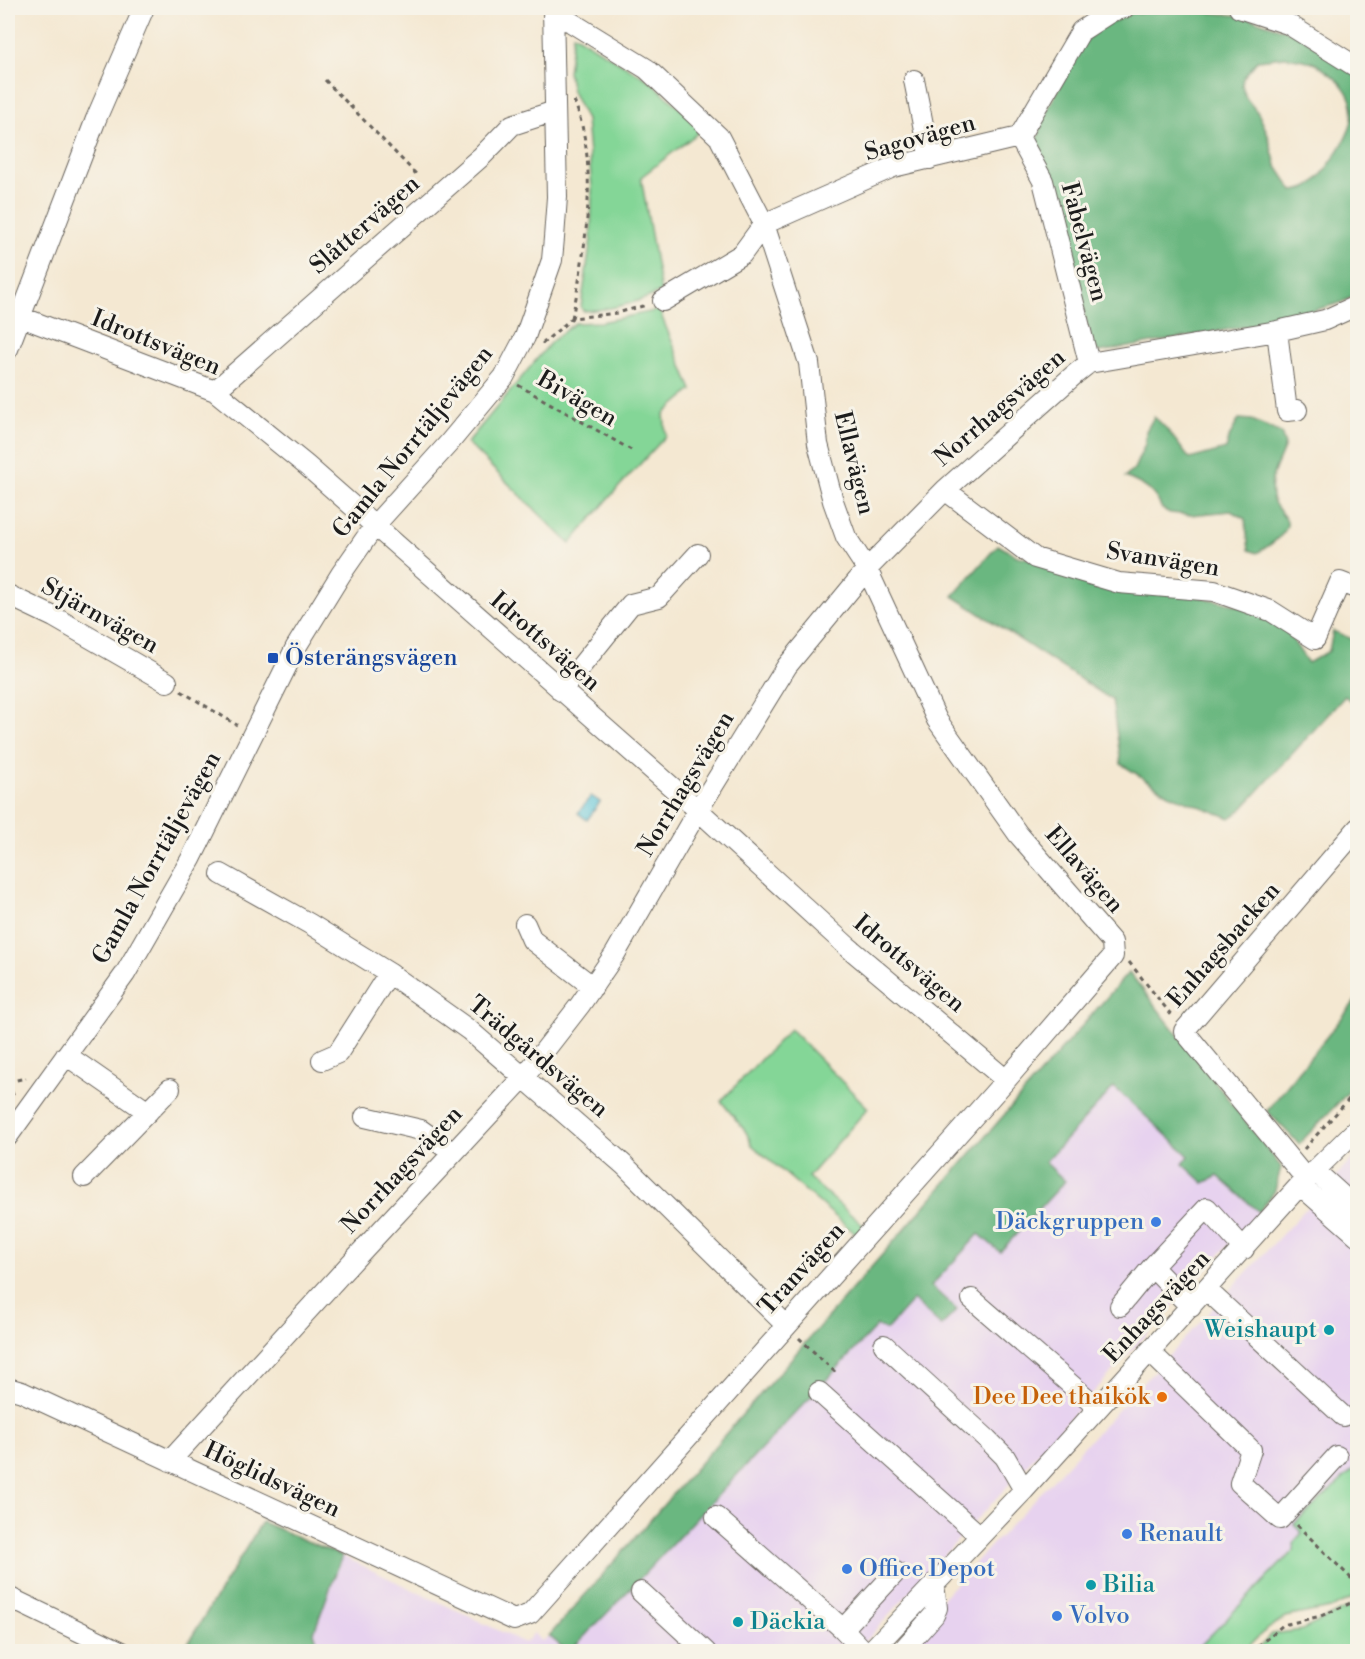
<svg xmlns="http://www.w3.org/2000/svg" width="1365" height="1659" font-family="'Libre Bodoni',serif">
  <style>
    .built { fill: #e7d2ef }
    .green { fill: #84d697; stroke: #50795a; stroke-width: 1.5 }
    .forest { fill: #6bb780; stroke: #446a4e; stroke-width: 1.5; fill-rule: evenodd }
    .water { fill: #5ec6da; stroke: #3d717b; stroke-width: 1.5 }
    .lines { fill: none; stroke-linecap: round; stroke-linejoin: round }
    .minor-casing { stroke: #68635c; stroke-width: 22 }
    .path { stroke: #68635c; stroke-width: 3; stroke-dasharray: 4.5 4.5; stroke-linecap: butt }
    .minor { stroke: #fff; stroke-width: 20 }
    .transit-dot { fill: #1a4fb4; stroke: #f7f3e8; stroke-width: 2 }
    .shop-dot { fill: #3f7fe0; stroke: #f7f3e8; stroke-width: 2 }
    .culture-dot { fill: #0f9aa8; stroke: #f7f3e8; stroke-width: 2 }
    .food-dot { fill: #e8710a; stroke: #f7f3e8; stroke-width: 2 }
    .labels { text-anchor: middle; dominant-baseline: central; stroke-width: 6; stroke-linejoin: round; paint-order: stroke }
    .street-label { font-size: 24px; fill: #1c1c1c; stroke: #f7f3e8 }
    .transit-label { font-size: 24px; fill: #164399; stroke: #f7f3e8; text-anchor: start }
    .shop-label { font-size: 24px; fill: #366cbe; stroke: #f7f3e8; text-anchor: start }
    .culture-label { font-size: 24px; fill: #0d838f; stroke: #f7f3e8; text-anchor: start }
    .food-label { font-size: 24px; fill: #c56008; stroke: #f7f3e8; text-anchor: end }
  </style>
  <rect width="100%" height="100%" fill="#f7f3e8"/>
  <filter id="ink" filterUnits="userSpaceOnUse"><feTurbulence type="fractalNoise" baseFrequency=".0167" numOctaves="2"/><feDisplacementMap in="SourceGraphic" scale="12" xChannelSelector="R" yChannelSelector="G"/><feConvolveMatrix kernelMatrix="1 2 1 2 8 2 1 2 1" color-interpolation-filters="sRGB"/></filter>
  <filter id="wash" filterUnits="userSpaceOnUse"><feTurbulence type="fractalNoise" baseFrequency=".008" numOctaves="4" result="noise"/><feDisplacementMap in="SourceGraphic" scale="24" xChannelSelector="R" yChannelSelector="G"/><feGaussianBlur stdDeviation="1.35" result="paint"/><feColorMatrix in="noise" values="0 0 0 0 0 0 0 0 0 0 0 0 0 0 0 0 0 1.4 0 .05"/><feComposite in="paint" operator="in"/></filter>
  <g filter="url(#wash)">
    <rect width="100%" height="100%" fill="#f4e8d2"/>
    <!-- built -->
    <path class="built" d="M1115 1086 1190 1157 1204 1183 1217 1176 1259 1212 856 1651 570 1652 877 1326 886 1330 913 1300 941 1326 956 1310 931 1286 979 1233 999 1252 1065 1181 1044 1162Z
      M1357 1154V1466L1294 1524 1302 1533 1293 1543 1294 1549 1195 1651 892 1652Z
      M342 1556 525 1643 534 1633 542 1641 549 1636 567 1651H320L314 1632Z"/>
    <!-- green -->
    <path class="green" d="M573 34 650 81 703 129 641 177 661 292C636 303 611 310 583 311L581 307 591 239 592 188 586 120 572 91 568 72Z
      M659 310 692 390 664 414 666 436 616 490 570 544 467 443 551 342 575 323 601 322Z
      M790 1029 868 1108 808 1177 864 1226 857 1235 752 1145 746 1132 721 1101Z
      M1357 1466V1596L1335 1607 1285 1617 1261 1634 1244 1651H1195L1294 1550 1293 1543 1302 1533 1294 1524Z
      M1357 1603V1651H1256L1272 1634 1302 1630Z"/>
    <!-- forest -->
    <path class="forest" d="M1186 10 1243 16 1300 35 1357 77V295L1340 303 1272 322 1100 352 1093 349 1050 181 1037 141 1046 113 1065 76 1083 43 1098 29 1132 13ZM1285 57C1313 61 1313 60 1335 78 1365 105 1352 132 1331 162 1320 177 1313 190 1293 191L1276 165 1267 132 1258 113 1246 98 1242 85 1243 78 1258 60Z
      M1154 417C1169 428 1178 445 1190 459L1226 449 1230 435 1239 419 1252 420 1281 433 1285 445C1278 466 1269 473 1272 497 1273 503 1278 508 1281 513 1283 516 1286 518 1287 521 1290 534 1265 548 1257 553L1249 550 1245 519 1231 511 1190 515 1170 513 1162 509C1154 490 1144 485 1125 477L1134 469 1145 444 1146 431Z
      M998 545 1017 556 1254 609 1284 627 1308 663 1329 651 1333 631 1357 641V707L1345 696 1240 811 1230 818 1168 794 1121 764 1112 700 953 596Z
      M1129 972 1281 1167 1275 1191 1259 1212 1218 1176 1204 1183 1183 1164 1189 1156 1114 1087 1045 1162 1065 1181 1000 1252 979 1234 931 1286 957 1310 941 1326 913 1300 886 1330 877 1326 614 1606 570 1651H567L549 1636Z
      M1357 999V1083L1299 1144 1267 1111Z
      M262 1522 342 1556 314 1632 320 1651H183Z"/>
    <!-- water -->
    <path class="water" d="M591 796 600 802 587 820 578 813Z"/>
  </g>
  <g filter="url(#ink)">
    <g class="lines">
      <!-- minor casing -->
      <g class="minor-casing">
        <path id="minor" d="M1239 8 1288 24 1358 68
          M914 80 930 159
          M1019 137 1043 181 1089 363
          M663 301 742 254 764 224 893 167 1019 137 1081 31 1112 11 1124 8
          M8 312 215 391 306 465 698 810 848 947 1006 1080
          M1277 331 1287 411 1297 410
          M8 349 96 119 144 8
          M215 391 482 156 512 125 555 111
          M945 490 1035 558 1119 583 1214 591 1271 611 1315 639 1340 582 1358 589
          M8 595 54 617 167 682
          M561 691 631 604 659 597 698 554
          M221 874 310 924 389 973 469 1030 624 1165 786 1325
          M525 924 532 940 593 987
          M66 1055 148 1112
          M322 1060 338 1053 389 973
          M365 1117 421 1130 453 1153
          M8 1136 125 974 191 859 296 647 341 574 375 525 449 443 504 377 525 337 552 260 554 238 557 197 553 8
          M1316 1172 1358 1210
          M84 1177 170 1089
          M1307 1180 1184 1031 1358 828
          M1300 1185 1358 1236
          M1152 1267 1191 1307
          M1207 1290 1343 1416
          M972 1299 1098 1408
          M1120 1306 1152 1267 1207 1208 1244 1249
          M884 1345 987 1439 1005 1457 1024 1490
          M1150 1352 1251 1450 1240 1483 1280 1519 1337 1456
          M8 1388 22 1392 514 1620 530 1614 1006 1080 1113 956 1112 942 1018 834 937 720 867 569 846 537 833 501 818 444 809 363 764 224 719 137 647 69 569 21 553 18
          M819 1392 980 1536
          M170 1461 362 1251 524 1077 580 1005 615 954 698 810 787 666 867 569 945 490 1074 375 1089 363 1277 331 1325 320 1358 305
          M716 1517 843 1629 865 1652
          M641 1592 706 1652
          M8 1597 122 1652
          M843 1629 896 1572
          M870 1652 1024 1490 1300 1185 1358 1128
          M901 1652 934 1615 937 1608 934 1584"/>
      </g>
      <!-- path -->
      <path class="path" d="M325 80 416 174
        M572 318C585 254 600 163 574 101
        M542 344 572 318 617 313 647 305
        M518 385 633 451
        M181 691 237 725
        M1129 962 1173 1017
        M8 1082 26 1078
        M8 1083 14 1097
        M1304 1149 1358 1089
        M799 1338 835 1372
        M1297 1525 1358 1585
        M344 1652 347 1646
        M1251 1652 1283 1625 1321 1616 1358 1600"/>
      <!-- minor -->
      <use href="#minor" class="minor"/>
    </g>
  </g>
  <!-- markers -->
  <rect class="transit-dot" x="267" y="652" width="12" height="12" rx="3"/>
  <g class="shop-dot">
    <circle cx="1156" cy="1222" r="6"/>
    <circle cx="1127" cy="1534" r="6"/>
    <circle cx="847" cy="1569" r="6"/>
    <circle cx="1057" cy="1616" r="6"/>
  </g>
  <g class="culture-dot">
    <circle cx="1329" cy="1330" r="6"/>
    <circle cx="1091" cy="1585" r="6"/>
    <circle cx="738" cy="1622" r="6"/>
  </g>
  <circle class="food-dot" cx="1162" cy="1397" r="6"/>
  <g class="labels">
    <!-- street labels -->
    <g class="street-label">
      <text transform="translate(920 138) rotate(-16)">Sagovägen</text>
      <text transform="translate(365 225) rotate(-41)">Slåttervägen</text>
      <text transform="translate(1084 242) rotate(75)">Fabelvägen</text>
      <text transform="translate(156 343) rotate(22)">Idrottsvägen</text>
      <text transform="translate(577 399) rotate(30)">Bivägen</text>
      <text transform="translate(1000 408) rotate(-41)">Norrhagsvägen</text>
      <text transform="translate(413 442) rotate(-51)">Gamla Norrtäljevägen</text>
      <text transform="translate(854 463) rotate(76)">Ellavägen</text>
      <text transform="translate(1163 560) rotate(9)">Svanvägen</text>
      <text transform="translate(100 616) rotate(29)">Stjärnvägen</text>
      <text transform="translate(545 642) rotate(41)">Idrottsvägen</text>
      <text transform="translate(686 784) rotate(-59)">Norrhagsvägen</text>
      <text transform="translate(157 858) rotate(-61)">Gamla Norrtäljevägen</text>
      <text transform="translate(1084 870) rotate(49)">Ellavägen</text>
      <text transform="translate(1224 945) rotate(-49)">Enhagsbacken</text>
      <text transform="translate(909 964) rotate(40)">Idrottsvägen</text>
      <text transform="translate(538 1057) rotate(40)">Trädgårdsvägen</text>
      <text transform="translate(402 1170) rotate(-47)">Norrhagsvägen</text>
      <text transform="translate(802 1269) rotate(-48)">Tranvägen</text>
      <text transform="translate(1157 1307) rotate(-47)">Enhagsvägen</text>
      <text transform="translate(272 1480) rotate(25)">Höglidsvägen</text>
    </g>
    <!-- transit labels -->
    <g class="transit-label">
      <text x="285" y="658">Österängsvägen</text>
    </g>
    <!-- shop labels -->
    <g class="shop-label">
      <text x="1144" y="1222" text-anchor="end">Däckgruppen</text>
      <text x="1139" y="1534">Renault</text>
      <text x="859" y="1569">Office Depot</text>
      <text x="1069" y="1616">Volvo</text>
    </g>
    <!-- culture labels -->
    <g class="culture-label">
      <text x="1317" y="1330" text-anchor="end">Weishaupt</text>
      <text x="1103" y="1585">Bilia</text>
      <text x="750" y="1622">Däckia</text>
    </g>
    <!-- food labels -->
    <g class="food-label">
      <text x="1150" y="1397">Dee Dee thaikök</text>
    </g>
  </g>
  <!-- margin -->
  <rect width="1365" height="1659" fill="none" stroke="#f7f3e8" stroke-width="30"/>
</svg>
